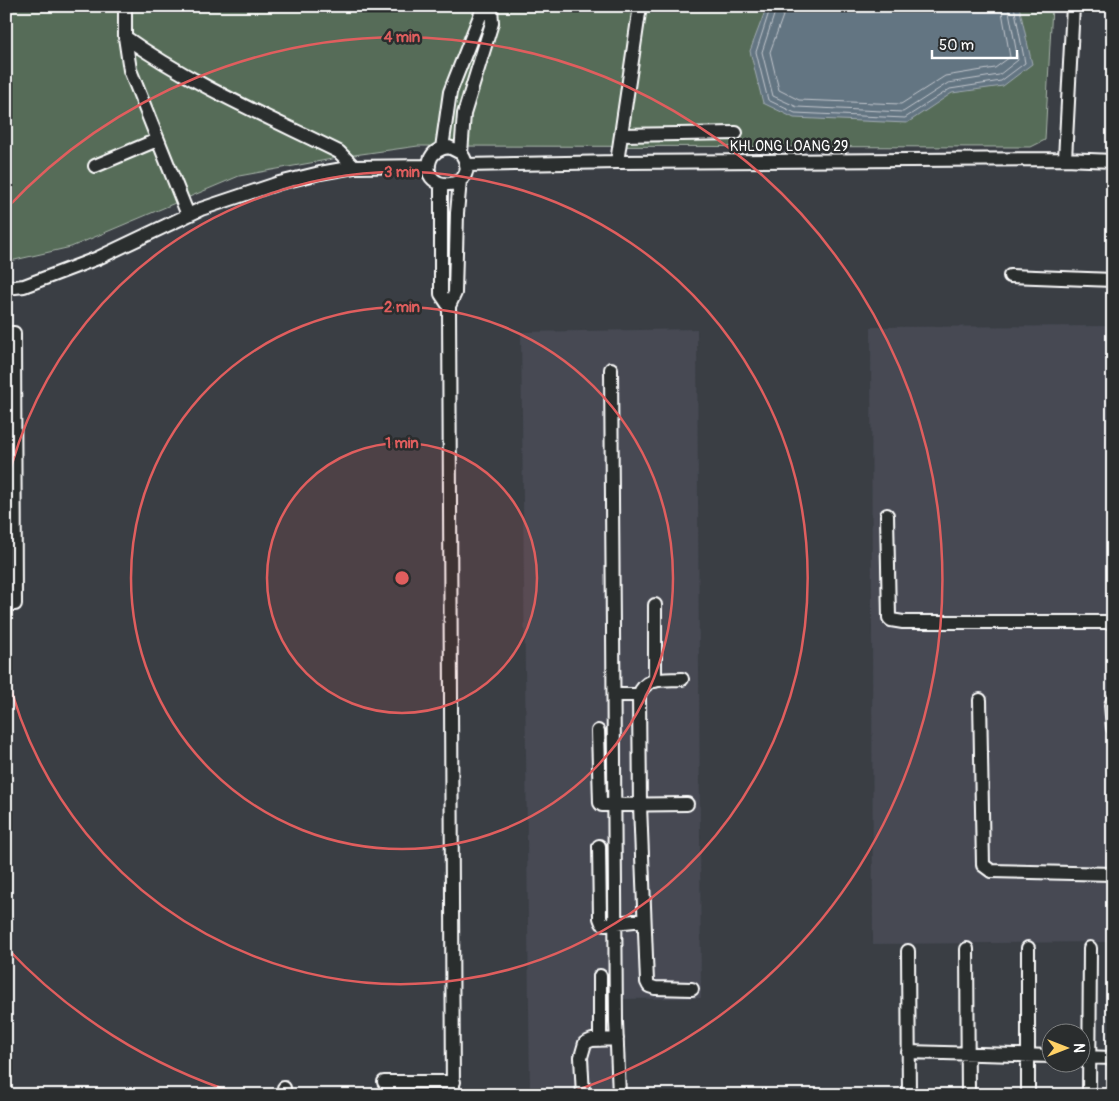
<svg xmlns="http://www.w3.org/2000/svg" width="1119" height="1101" font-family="Pangolin,sans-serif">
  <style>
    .built { fill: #464953 }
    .green { fill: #566c58; stroke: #aab6ac }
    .water { fill: #647482; stroke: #a2acb4 }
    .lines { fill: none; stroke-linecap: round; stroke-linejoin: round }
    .shore { stroke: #c1c7cd; stroke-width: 1 }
    .minor-casing { stroke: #fff; stroke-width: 16 }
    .minor { stroke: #2a2d2e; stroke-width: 12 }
    .ring { fill: none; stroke: #e05e5e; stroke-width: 2.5 }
    .labels { text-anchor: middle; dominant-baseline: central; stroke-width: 5; stroke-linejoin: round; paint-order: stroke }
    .street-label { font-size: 14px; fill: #fff; stroke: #2a2d2e }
    .centre { fill: #e05e5e; stroke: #2a2d2e; stroke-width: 2.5 }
    .ring-label { font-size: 15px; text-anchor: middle; font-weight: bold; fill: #e05e5e; stroke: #2a2d2e; stroke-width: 5; stroke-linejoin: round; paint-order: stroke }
  </style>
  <rect width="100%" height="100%" fill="#3a3e44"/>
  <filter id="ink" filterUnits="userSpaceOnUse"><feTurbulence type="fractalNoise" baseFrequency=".02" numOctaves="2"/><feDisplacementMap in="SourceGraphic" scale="10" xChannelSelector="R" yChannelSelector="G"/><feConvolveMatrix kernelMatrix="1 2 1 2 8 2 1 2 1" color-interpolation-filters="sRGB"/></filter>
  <g filter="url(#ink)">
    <!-- built -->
    <path class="built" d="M1113 326V942L873 944 871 327Z
      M697 329 701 998 621 999 622 1095H530L521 332Z"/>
    <!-- green -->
    <path class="green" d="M6 6H1052L1045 140 1031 147 418 146 354 155 239 176 71 247 6 262Z"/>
    <!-- water -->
    <path class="water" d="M767 6H1019L1032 64 1003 86 952 93 907 123 794 118 763 103 750 51Z"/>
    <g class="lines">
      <!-- shore -->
      <path class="shore" d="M771 6 756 52 768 100 795 113 905 118 950 89 1001 81 1025 63 1014 6
        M777 6 762 52 773 96 797 107 903 112 948 83 999 75 1018 60 1008 6
        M785 6 784 13 770 52 779 90 799 100 901 104 945 76 995 68 1010 57 1001 6"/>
      <!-- minor casing -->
      <g class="minor-casing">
        <path id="minor" d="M125 6V37L130 70 188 215
          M125 37C191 84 266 116 339 152L354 167
          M621 135 736 133
          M442 148 450 92 482 11 487 6
          M461 153 449 147C441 148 433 151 430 160 418 196 486 190 461 153L464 114 492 23 491 6
          M1065 159 1073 6
          M617 162 640 6
          M466 165 617 162 1065 159 1113 161
          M95 166 157 140
          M441 184V294L449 306
          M1010 276 1113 280
          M6 288 24 286 98 258 201 209 279 183 320 173 354 167 429 166
          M6 333H14L15 604H6
          M611 369 616 1021 619 1095
          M887 515 889 618 891 620 903 622H1113
          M655 605V681
          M682 679C664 680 646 676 639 695L640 805 647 982 649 986 655 988 692 989
          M614 695H639
          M980 700 983 865 991 871 1113 874
          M1113 700 1111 705 1113 728
          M598 731 600 803 602 805 687 804
          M599 846 600 918 602 923 605 924 644 920
          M1028 948V1095
          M967 949 968 1095
          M908 951 909 1095
          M600 976V1040
          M908 1052 1052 1056
          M1082 1057 1113 1058
          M384 1082H454
          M284 1088V1095
          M453 1095 449 306 455 293 457 213 460 180
          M583 1095 581 1057 585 1043 592 1040 617 1039
          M1089 1095 1090 948"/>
      </g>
      <!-- minor -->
      <use href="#minor" class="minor"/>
    </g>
  </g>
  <!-- distance rings -->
  <circle cx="402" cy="578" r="135" fill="#e05e5e" fill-opacity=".12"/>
  <g class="ring">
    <circle cx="402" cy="578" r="135"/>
    <circle cx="402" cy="578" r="271"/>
    <path d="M6 487A406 406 0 1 1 6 669"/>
    <path d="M239 1094A541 541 0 0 1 6 947M6 209A541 541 0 1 1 565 1094"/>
  </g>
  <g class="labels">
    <!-- street labels -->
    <g class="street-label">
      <text x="789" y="146">KHLONG LOANG 29</text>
    </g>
  </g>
  <circle cx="402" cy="578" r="8" class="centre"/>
  <g class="ring-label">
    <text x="402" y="42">4 min</text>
    <text x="402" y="177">3 min</text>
    <text x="402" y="312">2 min</text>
    <text x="402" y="448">1 min</text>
  </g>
  <!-- margin -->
  <rect width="1119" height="1101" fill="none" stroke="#2a2d2e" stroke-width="25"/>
  <rect x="12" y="12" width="1094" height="1076" fill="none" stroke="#fff" stroke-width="2" filter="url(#ink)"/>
  <!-- north arrow -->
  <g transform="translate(1066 1048) rotate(90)"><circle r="24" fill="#2a2d2e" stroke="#7f8182"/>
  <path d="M0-4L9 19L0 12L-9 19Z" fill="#ffd166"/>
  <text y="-8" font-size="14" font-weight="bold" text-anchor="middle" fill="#ffffff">N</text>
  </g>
  <!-- scale -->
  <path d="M932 50v8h85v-8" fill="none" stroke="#ffffff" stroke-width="2.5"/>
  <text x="939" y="50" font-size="15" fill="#ffffff" stroke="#2a2d2e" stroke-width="4" paint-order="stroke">50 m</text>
</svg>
